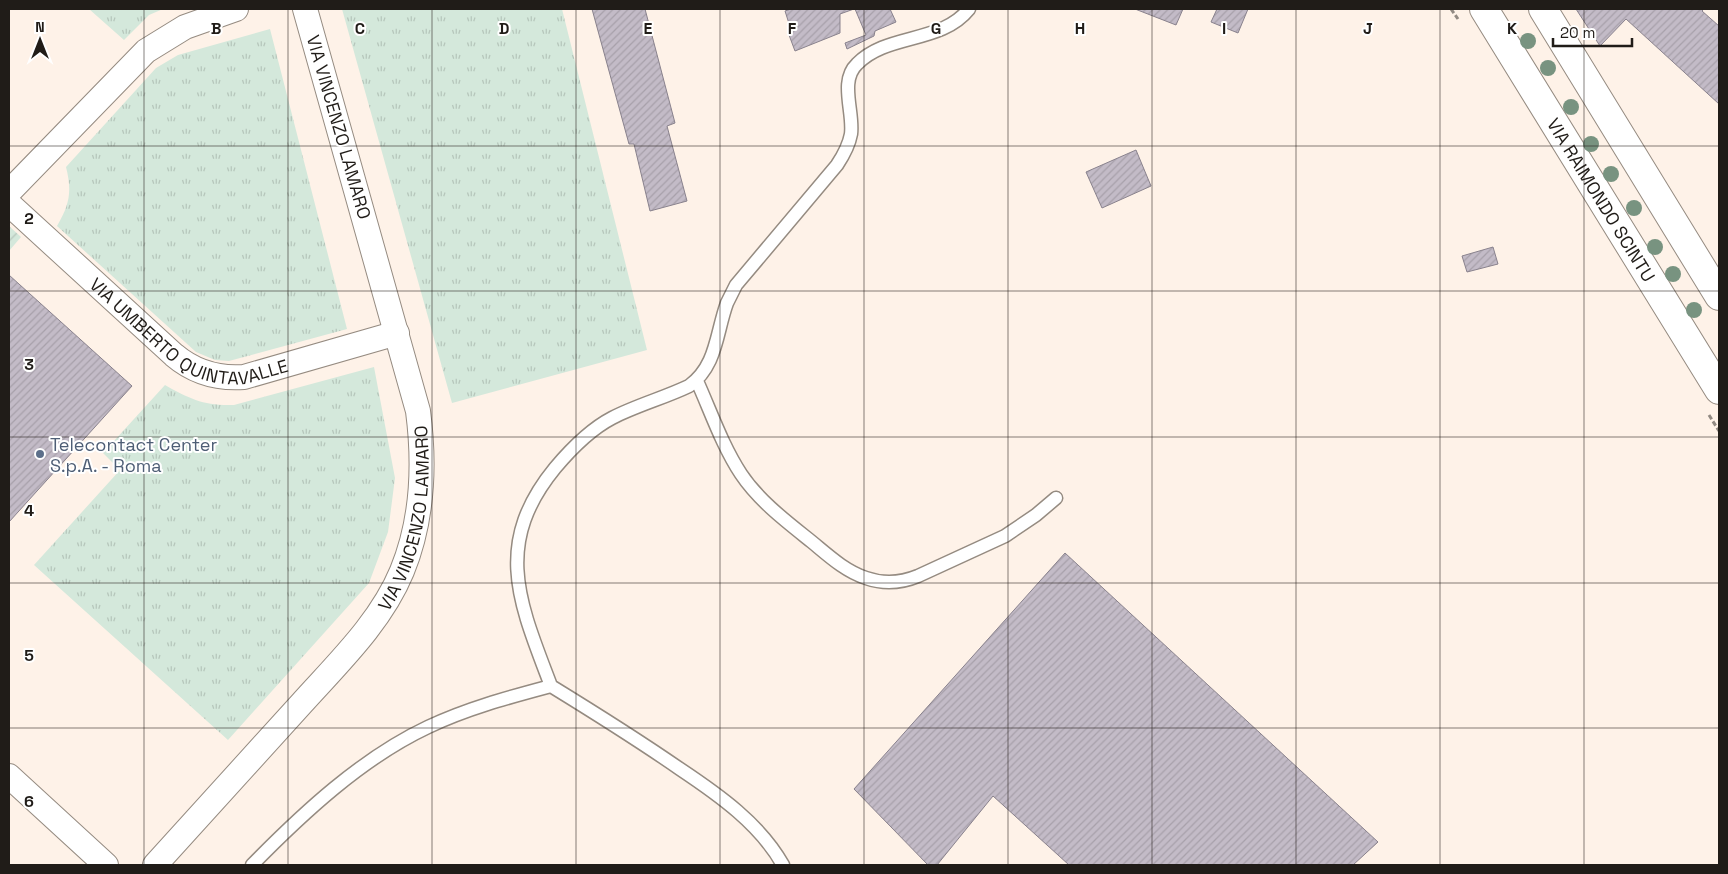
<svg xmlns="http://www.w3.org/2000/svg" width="1728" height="874" font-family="'Space Grotesk',sans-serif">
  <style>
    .grass { fill: url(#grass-tufts) }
    .garden { fill: url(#garden-furrows) }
    .building { fill: url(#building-hatch); stroke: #89828d }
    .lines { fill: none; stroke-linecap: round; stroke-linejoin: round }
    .service-casing { stroke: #958b81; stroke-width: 15 }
    .minor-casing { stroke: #958b81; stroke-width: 26 }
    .tertiary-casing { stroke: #958b81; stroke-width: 30 }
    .path { stroke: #928a83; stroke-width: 3; stroke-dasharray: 5 2.5; stroke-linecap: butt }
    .service { stroke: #fff; stroke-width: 12 }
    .minor { stroke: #fff; stroke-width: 24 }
    .tertiary { stroke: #fff; stroke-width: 28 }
    .tree { fill: #789380 }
    .grid { fill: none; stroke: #201c18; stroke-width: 1; stroke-opacity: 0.55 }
    .service-dot { fill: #5c6f8a; stroke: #fff; stroke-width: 2 }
    .labels { text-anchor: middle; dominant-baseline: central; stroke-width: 4; stroke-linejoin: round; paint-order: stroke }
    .street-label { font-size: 18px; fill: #201c18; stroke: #fff }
    .service-label { font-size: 18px; fill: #4e5e75; stroke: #fff; text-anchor: start }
    .grid-label { font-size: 16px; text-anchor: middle; font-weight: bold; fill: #201c18; stroke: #fff; stroke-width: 4; stroke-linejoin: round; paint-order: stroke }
  </style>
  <defs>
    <pattern id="grass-tufts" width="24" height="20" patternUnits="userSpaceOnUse" patternTransform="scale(1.25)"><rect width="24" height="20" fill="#d4e8db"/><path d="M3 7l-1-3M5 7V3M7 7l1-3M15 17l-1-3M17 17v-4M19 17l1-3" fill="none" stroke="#b6c6bb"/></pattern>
    <pattern id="garden-furrows" width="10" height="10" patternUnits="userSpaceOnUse" patternTransform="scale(1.25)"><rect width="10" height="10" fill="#d4e8db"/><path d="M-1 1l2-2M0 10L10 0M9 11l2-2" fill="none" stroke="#b6c6bb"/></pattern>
    <pattern id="building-hatch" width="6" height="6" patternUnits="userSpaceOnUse" patternTransform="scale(1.25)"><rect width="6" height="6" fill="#c3bbc7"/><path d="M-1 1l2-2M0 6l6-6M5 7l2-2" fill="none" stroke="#a7a0aa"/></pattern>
  </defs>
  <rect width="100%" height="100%" fill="#fef2e8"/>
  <!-- grass -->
  <path class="grass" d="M89 9H163L149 15 124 40Z
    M342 9H562L647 350 452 403Z
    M270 29 347 329 229 361 215 360 196 352 57 226C70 204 72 191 66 167L156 68 178 55Z
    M374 367 395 478 388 532 369 583 228 740 34 565 120 470 103 453 165 385C190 399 204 406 234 405Z"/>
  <!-- garden -->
  <path class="garden" d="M9 226 21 237 9 251Z"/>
  <!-- building -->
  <path class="building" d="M592 9H645L675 123 667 126 687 201 650 211 634 144H629Z
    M791 9H854L840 14V33L795 51 789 35 792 33 785 11Z
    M855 9H890L896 22 875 31 874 36 847 49 845 43 866 35Z
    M1135 9H1183L1176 25Z
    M1217 9H1248L1238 33 1211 22Z
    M1576 9H1704L1702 11 1719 26V104L1626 19 1600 46Z
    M1136 150 1151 186 1102 208 1086 172Z
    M1493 247 1498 264 1467 272 1462 256Z
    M9 275 132 386 9 522Z
    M1065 553 1378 842 1353 865H1069L993 796 937 865H928L854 789Z"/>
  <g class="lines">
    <!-- service casing -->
    <g class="service-casing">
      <path id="service" d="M697 381C711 412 722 445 741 474 759 501 787 522 812 542 829 556 845 571 866 578 883 584 901 583 918 576L1005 536 1036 515 1056 498
        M551 686C520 604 492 545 555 468 571 449 589 430 612 418 637 405 664 398 689 386 717 366 716 333 727 303 730 297 733 291 736 285L837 165C843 156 849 145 851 134 854 112 839 81 857 64 887 33 941 44 969 9
        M252 865C303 813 362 758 428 727 468 708 510 697 551 686 595 713 638 740 680 769 719 795 760 824 783 865"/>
    </g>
    <!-- minor casing -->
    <g class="minor-casing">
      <g id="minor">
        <path d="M9 192 146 51 185 27 236 9"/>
        <path id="s1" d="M9 204 174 355C194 372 217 379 244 377L397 333"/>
        <path d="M9 776 106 865"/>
        <path id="s2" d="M155 865C204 811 253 757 302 703 338 663 381 622 402 571 423 520 425 465 418 411L305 9"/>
      </g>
    </g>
    <!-- tertiary casing -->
    <g class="tertiary-casing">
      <g id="tertiary">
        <path id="s3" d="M1484 9 1719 390"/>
        <path d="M1543 9 1719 296"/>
      </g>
    </g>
    <!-- path -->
    <path class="path" d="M1451 9 1458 19
      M1709 415 1719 431"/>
    <!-- service -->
    <use href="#service" class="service"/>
    <!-- minor -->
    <use href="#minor" class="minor"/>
    <!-- tertiary -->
    <use href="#tertiary" class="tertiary"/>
  </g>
  <!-- trees -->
  <g class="tree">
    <circle cx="1528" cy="41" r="8"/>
    <circle cx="1548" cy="68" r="8"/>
    <circle cx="1571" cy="107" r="8"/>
    <circle cx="1591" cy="144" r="8"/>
    <circle cx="1611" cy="174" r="8"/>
    <circle cx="1634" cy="208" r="8"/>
    <circle cx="1655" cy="247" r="8"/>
    <circle cx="1673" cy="274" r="8"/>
    <circle cx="1694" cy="310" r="8"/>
  </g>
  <!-- grid -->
  <path class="grid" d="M144 9V865M288 9V865M432 9V865M576 9V865M720 9V865M864 9V865M1008 9V865M1152 9V865M1296 9V865M1440 9V865M1584 9V865M9 146H1719M9 291H1719M9 437H1719M9 583H1719M9 728H1719"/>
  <!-- markers -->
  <circle class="service-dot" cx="40" cy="454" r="5"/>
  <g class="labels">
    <!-- street labels -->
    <g class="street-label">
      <text transform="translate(339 127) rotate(74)">VIA VINCENZO LAMARO</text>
      <text stroke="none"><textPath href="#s3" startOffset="224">VIA RAIMONDO SCINTU</textPath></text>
      <text stroke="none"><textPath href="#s1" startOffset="229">VIA UMBERTO QUINTAVALLE</textPath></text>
      <text stroke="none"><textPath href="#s2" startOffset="438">VIA VINCENZO LAMARO</textPath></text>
    </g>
    <!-- service labels -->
    <g class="service-label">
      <text x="50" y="444">Telecontact Center<tspan x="50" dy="21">S.p.A. - Roma</tspan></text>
    </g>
  </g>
  <g class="grid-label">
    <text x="216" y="34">B</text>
    <text x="360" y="34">C</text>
    <text x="504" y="34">D</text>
    <text x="648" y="34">E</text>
    <text x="792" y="34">F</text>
    <text x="936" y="34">G</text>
    <text x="1080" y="34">H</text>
    <text x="1224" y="34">I</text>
    <text x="1368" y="34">J</text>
    <text x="1512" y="34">K</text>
    <text x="29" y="224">2</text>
    <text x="29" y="370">3</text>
    <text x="29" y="516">4</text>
    <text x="29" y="661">5</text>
    <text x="29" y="807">6</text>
  </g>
  <!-- border -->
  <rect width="1728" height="874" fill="none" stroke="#201c18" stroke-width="20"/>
  <!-- north arrow -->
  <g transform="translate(40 40)" stroke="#ffffff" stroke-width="4" paint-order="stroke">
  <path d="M0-4L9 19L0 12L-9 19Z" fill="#201c18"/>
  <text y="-8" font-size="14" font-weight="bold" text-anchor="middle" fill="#201c18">N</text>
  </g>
  <!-- scale -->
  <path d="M1553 38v8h79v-8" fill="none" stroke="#201c18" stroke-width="2.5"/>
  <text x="1560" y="38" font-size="15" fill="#201c18" stroke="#ffffff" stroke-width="4" paint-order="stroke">20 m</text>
</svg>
